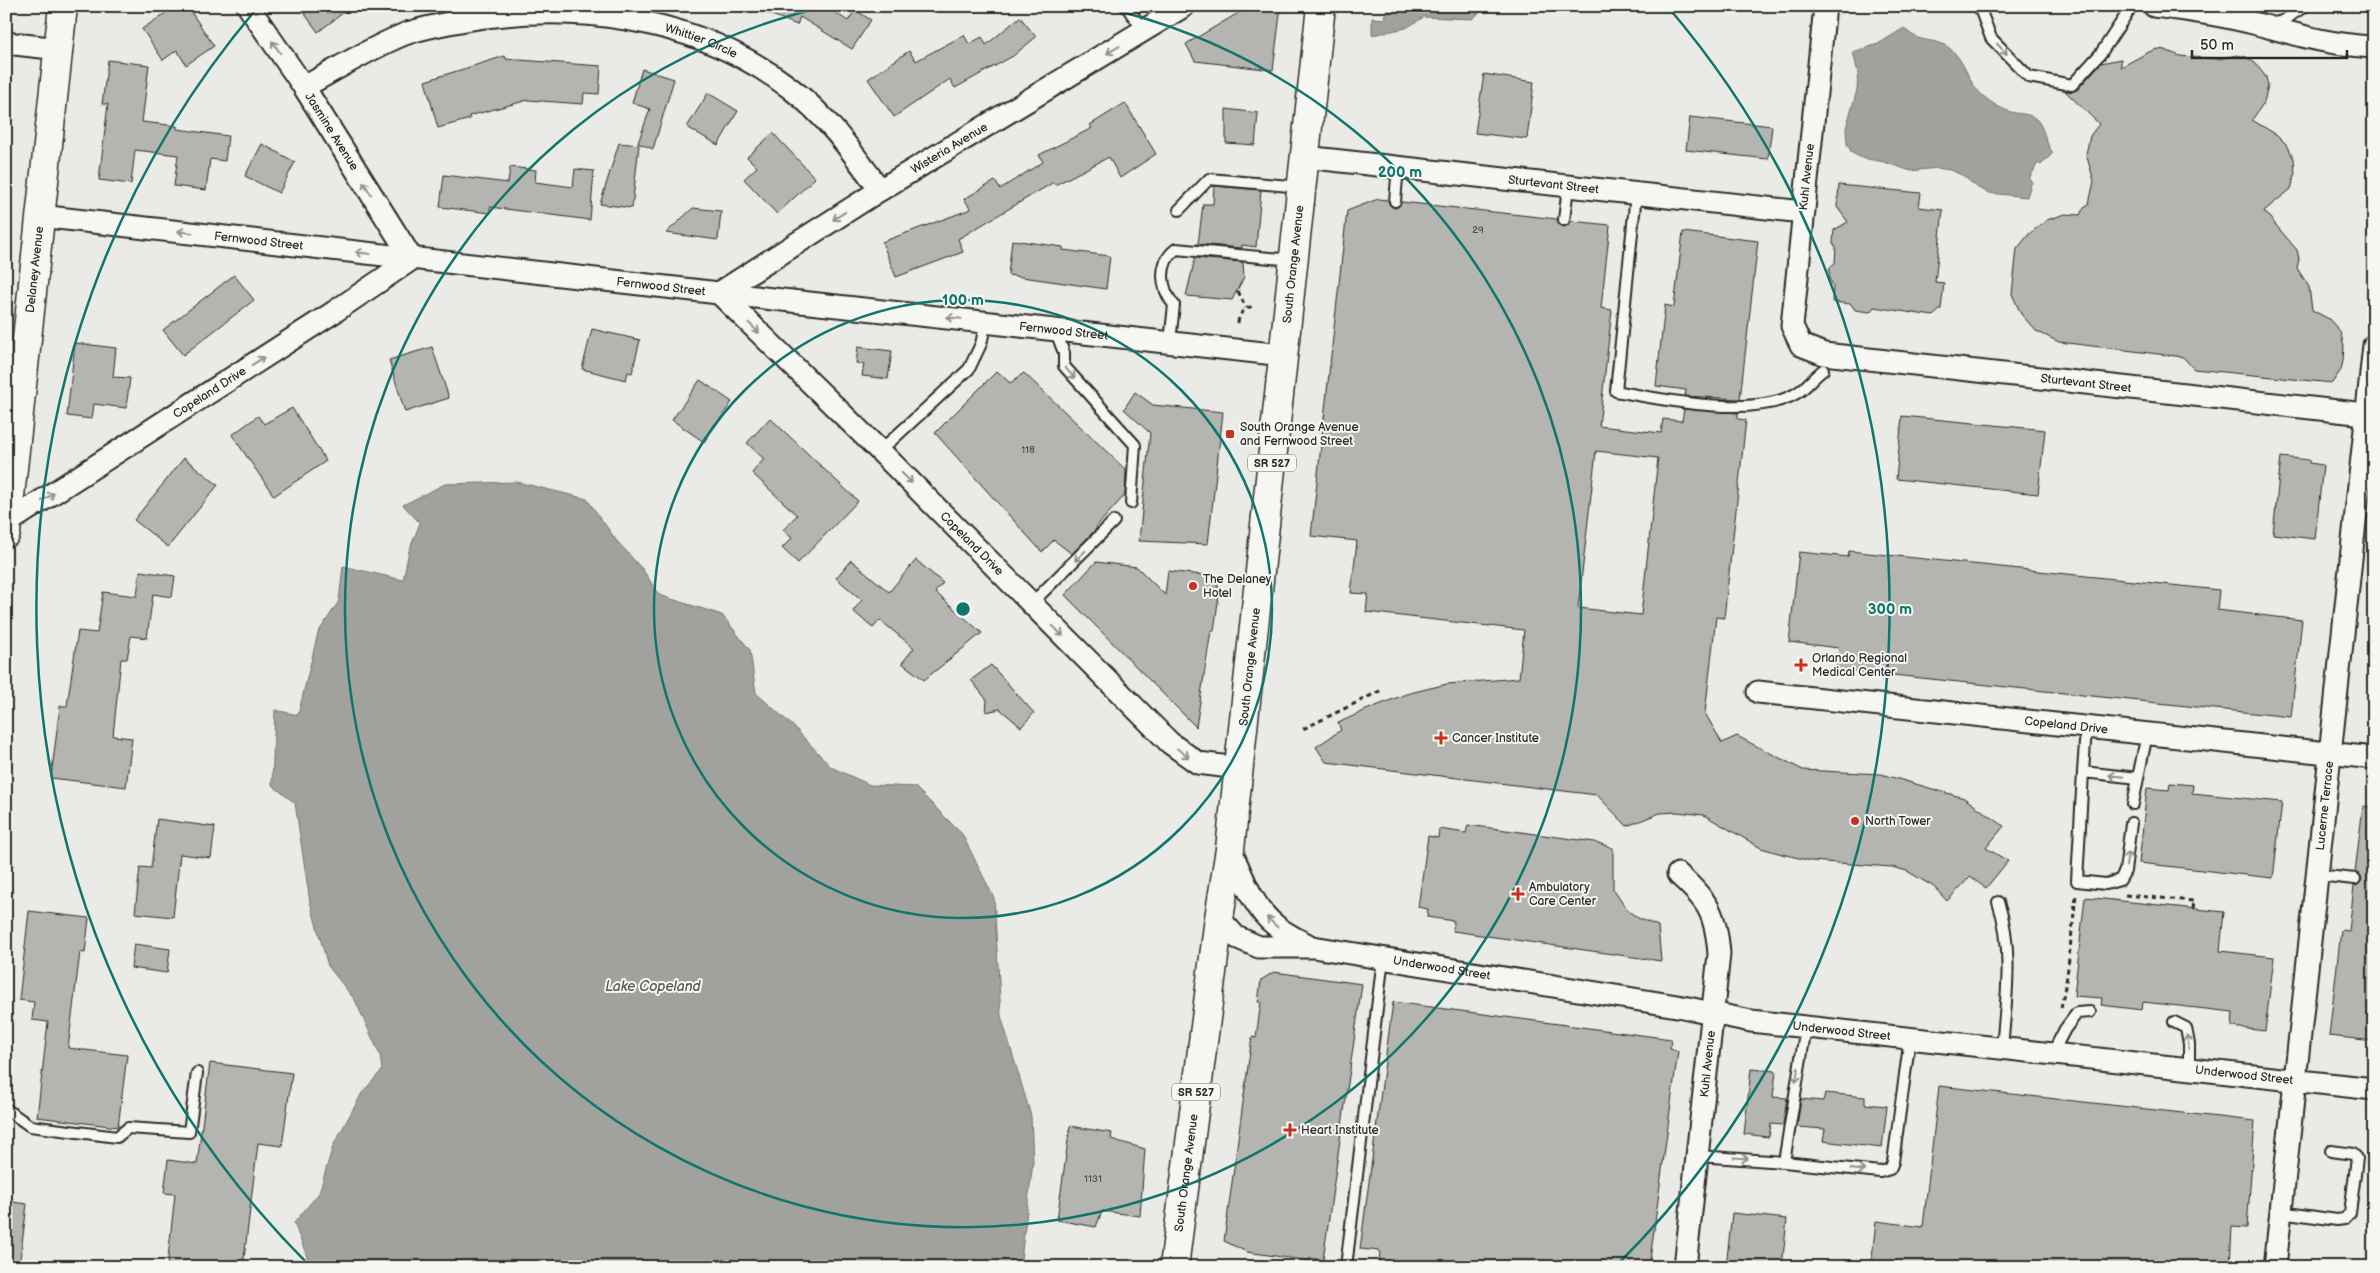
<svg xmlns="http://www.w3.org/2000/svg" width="2380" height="1273" font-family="'Balsamiq Sans',sans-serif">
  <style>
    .water { fill: #a1a19e; stroke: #727270 }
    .building { fill: #b4b4b1; stroke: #2b2b2b; fill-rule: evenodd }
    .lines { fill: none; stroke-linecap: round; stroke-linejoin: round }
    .lane-casing { stroke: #2b2b2b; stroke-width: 14 }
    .street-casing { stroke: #2b2b2b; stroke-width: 25 }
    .secondary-casing { stroke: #2b2b2b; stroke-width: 31 }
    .primary-casing { stroke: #2b2b2b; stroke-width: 31 }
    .path { stroke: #2b2b2b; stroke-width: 3; stroke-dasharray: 5 4; stroke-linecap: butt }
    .lane { stroke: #f6f6f2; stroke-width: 10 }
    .street { stroke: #f6f6f2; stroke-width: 21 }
    .secondary { stroke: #f6f6f2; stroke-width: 28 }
    .primary { stroke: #f6f6f2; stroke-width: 28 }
    .oneway { stroke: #90908e }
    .ring { fill: none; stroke: #0f766e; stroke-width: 2.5 }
    .poi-dot { fill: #c8321e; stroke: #f6f6f2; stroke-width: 2 }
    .labels { text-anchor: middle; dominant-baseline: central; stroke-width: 4; stroke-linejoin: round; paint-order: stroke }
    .number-label { font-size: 10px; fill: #4d4d4c }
    .shield { fill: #f6f6f2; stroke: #686867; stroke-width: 1 }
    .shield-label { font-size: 11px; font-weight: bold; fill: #2b2b2b }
    .street-label { font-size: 12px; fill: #2b2b2b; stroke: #f6f6f2 }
    .poi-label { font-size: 12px; fill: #2b2b2b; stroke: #f6f6f2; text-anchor: start }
    .water-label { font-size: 14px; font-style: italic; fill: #545453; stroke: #f6f6f2 }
    .centre { fill: #0f766e; stroke: #f6f6f2; stroke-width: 2.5 }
    .ring-label { font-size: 15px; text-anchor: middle; font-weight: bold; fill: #0f766e; stroke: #f6f6f2; stroke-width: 4; stroke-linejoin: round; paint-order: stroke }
  </style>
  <rect width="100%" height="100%" fill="#eaeae6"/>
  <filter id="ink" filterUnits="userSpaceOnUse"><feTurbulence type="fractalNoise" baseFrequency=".02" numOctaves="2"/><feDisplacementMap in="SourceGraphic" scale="10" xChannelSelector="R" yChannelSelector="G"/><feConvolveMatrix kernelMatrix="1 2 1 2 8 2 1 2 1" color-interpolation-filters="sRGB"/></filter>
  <g filter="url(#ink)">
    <!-- water -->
    <path class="water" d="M1387 6H1487L1472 19 1424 17 1406 28 1372 35V18L1385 19Z
      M1904 28C1920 45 1933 37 1948 47 1965 59 1967 81 1981 94 1991 103 2002 110 2015 113 2023 114 2030 114 2036 119 2044 126 2045 143 2053 153L2041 165 2038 163 2029 179 2032 181 2027 197 1989 193 1978 188 1962 175 1950 170 1937 168 1911 171 1884 162 1862 158 1852 153 1847 144 1846 128 1857 90 1858 73 1853 52 1878 44Z
      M517 482 587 499 616 540 643 570 659 595 722 615 750 650 756 693 794 727 831 767 870 785 915 787 962 834 994 898 1001 1016 1031 1116 1033 1162 1020 1267H311L294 1223 319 1193 333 1146 362 1093 382 1070 380 1055 355 1000 328 966 310 902 295 803 272 785 275 710 298 715 318 633 339 601 343 566 403 580 409 551 420 523 403 505 445 484Z"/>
    <!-- building -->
    <path class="building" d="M176 6H187L214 46 186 65 177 50 163 60 142 29Z
      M299 6H352L318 32Z
      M825 6 848 21 855 10 871 20 852 49 800 17 797 25 752 7Z
      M1250 6H1281L1273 70 1195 61 1186 44Z
      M1020 17 1036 37 1013 56 955 88 950 79 894 117 868 79 909 51 916 61 964 35 969 44 982 37 986 45Z
      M2157 49 2165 50 2180 56 2218 59 2237 55 2246 57 2255 63 2266 77 2268 86 2264 102 2252 120 2277 135 2287 145 2294 159 2295 175 2291 189 2264 211 2297 250 2299 259 2297 268 2309 287 2312 310 2329 319 2340 331 2344 346 2343 361 2341 370 2332 383 2194 369 2183 357 2059 342 2036 331 2021 314 2012 294 2017 249 2029 234 2047 220 2065 214 2080 215 2084 207 2089 204 2094 181 2086 154 2090 136 2099 124 2065 91 2077 90 2101 63 2121 59V67L2149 52Z
      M505 56 506 59 601 66 599 94 584 93 583 104 528 100 469 116 470 119 438 128 425 81Z
      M108 60 149 65 142 122 177 126V129L228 136 225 161 210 159 206 190 174 186 178 155 135 150 131 184 99 180 108 104H102Z
      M642 69 674 79 653 149 638 143 650 109 632 103Z
      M1484 74 1534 82 1527 139 1475 133Z
      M708 93 738 111 718 145 687 127Z
      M1125 103 1156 154 1120 178 1109 157 1055 185 1054 182 958 239 963 252 896 277 882 242 971 209 964 199 995 181 1000 189 1043 162 1039 155 1092 128 1090 125Z
      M1226 109 1258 113 1255 145 1226 143Z
      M1690 117 1772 126 1768 159 1686 150Z
      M773 133 815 178 777 214 744 179 757 167 747 157Z
      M619 143 639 145 632 208 600 204Z
      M262 144 295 162 279 193 245 176Z
      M510 167 536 170 535 182 573 187 575 169 594 171 590 220 490 207V213L440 207 444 175 508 183Z
      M1839 185 1921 193 1919 207 1943 210 1935 282 1944 283 1941 309 1933 316 1874 307 1870 312 1855 310 1851 304 1832 302 1833 286 1829 278 1830 267 1835 263 1836 247 1833 243 1834 230 1848 222 1837 207Z
      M1214 186 1261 190 1256 247 1242 245V248L1198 244 1203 204H1213Z
      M1378 199 1388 200 1389 204 1394 208 1398 207 1402 202 1557 219 1560 225 1564 227 1569 224 1571 221 1610 225 1601 308 1612 310 1599 426 1661 433 1663 419 1682 421 1684 409 1738 413V419L1746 420 1724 618 1716 617 1705 713 1722 743 1737 736 1803 770 1881 774 1964 798 2004 826 1986 848 2008 861 1986 888 1970 877 1947 901 1934 887 1907 871 1892 867 1811 861 1782 854 1761 848 1704 815 1677 812 1660 813 1627 826 1597 795 1326 762 1316 747 1341 730 1338 723 1366 710 1406 694 1447 684 1519 678 1524 630 1366 612 1368 594 1351 593 1357 541 1311 536 1347 211ZM1596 451 1658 458 1641 615 1578 608Z
      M693 208 721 211 718 240 666 233Z
      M1683 232 1758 241 1740 399 1685 396 1686 390 1656 386 1665 305 1674 307Z
      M1012 240 1063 247V250L1110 256 1106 289 1008 275Z
      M1195 258 1243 262 1244 277 1232 300 1186 296Z
      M234 275 254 300 183 355 163 330Z
      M592 329 640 340 632 373 628 372 626 380 582 369Z
      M75 343 116 348 113 377 130 378 126 408 94 404 92 419 67 416Z
      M432 347 449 398 405 412 389 360Z
      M858 347 892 351 888 379 862 376 864 364 856 363Z
      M997 371 1010 383 1024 373 1126 470 1125 495 1096 527 1097 528 1072 554 1054 540 1042 552 935 433Z
      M700 380 732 402 704 442 672 420Z
      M1135 392 1153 405 1223 412 1208 544 1139 541 1150 433 1124 409Z
      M292 408 326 461 274 496 232 435 258 416 264 424Z
      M1902 416 2045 430 2038 494 1896 479Z
      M770 418 858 501 798 563 782 548 792 538 783 530 797 515 752 473 764 459 747 443Z
      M2281 457 2309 460V463L2323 465 2315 539 2273 534Z
      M184 458 218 485 168 547 134 520Z
      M1849 551 2219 590 2217 610 2302 620 2291 717 1836 669 1839 648 1789 642 1799 552 1848 557Z
      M851 560 889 592 916 560 943 583 935 592 982 633 924 680 902 663 914 648 880 620 873 628 853 611 862 600 836 578Z
      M1096 562 1137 567 1165 595 1168 571 1219 577 1217 587H1220L1214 631H1211L1196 727 1065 595Z
      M140 571 175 576 172 597 153 594 147 638 131 636 127 659H121L113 736 132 738 126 787 51 778 60 706H67L78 631 97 633 103 592 137 596Z
      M991 665 1034 713 1021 727 1000 709 986 712 987 700 971 680Z
      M2170 783 2193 785 2192 793 2282 802 2273 878 2139 863 2147 788 2169 790Z
      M2363 806 2374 807V1041L2329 1036 2341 930 2349 931 2354 886 2358 885 2362 880 2361 876 2355 872Z
      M157 819 215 827 211 858 180 854 173 917 135 913 140 867 151 868Z
      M1468 825 1595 842 1613 848V889L1627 910 1638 918 1658 926 1661 961 1453 931 1454 921 1427 917 1428 909 1418 907 1428 836 1438 838 1439 829 1466 833Z
      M2085 897 2224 912 2220 951 2274 957 2265 1031 2232 1027 2233 1012 2143 1002 2142 1010 2101 1005 2102 998 2074 996Z
      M29 911 89 918 85 953 80 952 68 1048 127 1055 118 1127 37 1117 48 1022 32 1020 34 1002 19 1000Z
      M134 944 170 949 167 973 131 968Z
      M1274 972 1362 984 1323 1260 1310 1258V1261L1247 1252 1224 1241 1252 1037 1256 1038 1261 1002H1258L1261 980Z
      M1393 1002 1671 1039 1670 1049 1678 1051 1649 1267H1411L1379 1262 1380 1251 1360 1249Z
      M210 1063 292 1073 282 1146 258 1143 243 1267H167L175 1194 164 1193 168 1160 197 1164Z
      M1751 1069 1776 1071 1773 1097 1787 1098 1783 1125 1771 1124 1769 1137 1744 1134Z
      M1939 1086 2255 1121 2247 1228 2232 1227 2230 1267H2144L2129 1264H2104L2103 1267H1871L1876 1221 1923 1227Z
      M1825 1093 1865 1097V1104L1887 1106 1882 1148 1823 1141 1825 1129 1797 1127 1801 1099 1823 1101Z
      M1070 1126 1112 1133 1111 1139 1145 1149 1140 1216 1102 1211 1096 1227 1057 1220Z
      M6 1201 27 1204 19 1267H6Z
      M1732 1213 1787 1219 1782 1267H1726Z"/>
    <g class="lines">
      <!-- lane casing -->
      <g class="lane-casing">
        <path id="lane" d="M1126 6 1144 31
          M1979 6 1991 38 2029 77 2072 85 2101 53 2132 6
          M2270 24 2282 21 2305 6
          M1636 194 1616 391C1663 400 1759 420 1800 391 1808 385 1815 376 1823 370
          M1395 201 1398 167
          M1179 210 1209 179 1301 187
          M1564 220 1568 187
          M1055 329 1064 353V366L1135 445 1131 503
          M1170 342 1174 305C1161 289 1157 264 1176 249L1292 260
          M880 451 969 369 981 344 986 322
          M1031 604 1114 521
          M2083 772 2086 728
          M2138 778 2147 734
          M2131 823 2125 871 2120 880 2106 884 2077 881 2083 772 2138 778 2133 804
          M2317 875 2355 879
          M1998 902C2014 948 2006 1001 2002 1048
          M2174 1022 2186 1028 2189 1044V1069
          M1806 1027 1784 1162 1880 1172 1890 1169 1893 1162 1910 1038
          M2052 1054 2065 1029 2077 1013 2090 1012
          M6 1109 30 1126 117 1137 128 1128 189 1132 197 1073
          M1698 1156 1784 1162
          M2280 1212 2337 1220 2344 1219 2350 1213 2357 1158 2353 1154 2331 1151
          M1346 1267 1383 958"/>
      </g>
      <!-- street casing -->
      <g class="street-casing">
        <g id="street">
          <path id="s1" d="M248 6 304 87 412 259"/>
          <path id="s2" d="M1825 6 1792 326 1801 345 1824 354 2374 415"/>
          <path d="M2154 6C2188 10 2223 15 2257 24 2298 35 2330 45 2374 47"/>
          <path d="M6 43 59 49"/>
          <path id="s3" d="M304 87C337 69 370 48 405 34 419 29 435 26 449 23 566 0 693 14 790 88 827 116 853 153 880 190"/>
          <path id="s4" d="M1305 157 1803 212"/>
          <path id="s5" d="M40 216 719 293 1283 355"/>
          <path id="s6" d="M719 293 880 451 1170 743 1198 763 1238 768"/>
          <path id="s7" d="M719 293 880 190 1184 6"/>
          <path id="s8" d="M7 523 334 312 412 259"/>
          <path id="s9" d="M1758 692 2374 758"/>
          <path d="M1230 849C1242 874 1252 907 1275 925 1285 934 1297 939 1308 945"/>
          <path d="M1678 874C1708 901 1716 913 1719 954L1685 1267"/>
          <path id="s10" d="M1219 918 1236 937 1259 947H1313L1683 1007 1751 1021 2374 1089"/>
          <path id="s11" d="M2275 1267 2374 345"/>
        </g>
      </g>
      <!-- secondary casing -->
      <g class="secondary-casing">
        <g id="secondary">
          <path id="s12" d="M6 533 63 6"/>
        </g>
      </g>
      <!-- primary casing -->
      <g class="primary-casing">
        <g id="primary">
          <path id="s13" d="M1174 1267 1219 918 1230 849 1321 6"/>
        </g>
      </g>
      <!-- path -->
      <path class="path" d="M1238 291 1246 308
        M1238 323C1239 313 1244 308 1254 306
        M1303 729 1382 690
        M2125 895 2194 901 2193 909
        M2061 1008 2067 976 2076 895"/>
      <!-- lane -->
      <use href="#lane" class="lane"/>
      <!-- street -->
      <use href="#street" class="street"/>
      <!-- secondary -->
      <use href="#secondary" class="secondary"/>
      <!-- primary -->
      <use href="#primary" class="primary"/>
    </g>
    <!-- one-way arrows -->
    <defs><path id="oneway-shaft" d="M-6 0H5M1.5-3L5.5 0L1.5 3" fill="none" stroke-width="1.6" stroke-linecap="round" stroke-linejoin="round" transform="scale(1.25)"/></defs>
    <g class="oneway">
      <use href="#oneway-shaft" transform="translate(276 47) rotate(-125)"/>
      <use href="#oneway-shaft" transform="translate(2002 49) rotate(47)"/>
      <use href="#oneway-shaft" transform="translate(1113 50) rotate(149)"/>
      <use href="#oneway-shaft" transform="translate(367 188) rotate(-122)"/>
      <use href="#oneway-shaft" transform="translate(839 216) rotate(147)"/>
      <use href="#oneway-shaft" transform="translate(185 232) rotate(-173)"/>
      <use href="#oneway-shaft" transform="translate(363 253) rotate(-173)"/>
      <use href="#oneway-shaft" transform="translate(954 318) rotate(-174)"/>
      <use href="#oneway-shaft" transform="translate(754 328) rotate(44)"/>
      <use href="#oneway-shaft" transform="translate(258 361) rotate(-33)"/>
      <use href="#oneway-shaft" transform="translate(1070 373) rotate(48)"/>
      <use href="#oneway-shaft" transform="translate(907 478) rotate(45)"/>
      <use href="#oneway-shaft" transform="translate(48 497) rotate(-33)"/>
      <use href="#oneway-shaft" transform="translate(1080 556) rotate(135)"/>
      <use href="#oneway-shaft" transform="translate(1058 631) rotate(45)"/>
      <use href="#oneway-shaft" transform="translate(1183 753) rotate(37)"/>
      <use href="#oneway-shaft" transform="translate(2116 776) rotate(-174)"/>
      <use href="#oneway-shaft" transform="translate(2127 859) rotate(-83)"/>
      <use href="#oneway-shaft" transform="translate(1272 922) rotate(-136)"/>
      <use href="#oneway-shaft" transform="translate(2188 1042) rotate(-96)"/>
      <use href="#oneway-shaft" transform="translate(1797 1075) rotate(100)"/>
      <use href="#oneway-shaft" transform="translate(1741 1158) rotate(4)"/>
      <use href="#oneway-shaft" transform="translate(1858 1170) rotate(7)"/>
    </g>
  </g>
  <!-- distance rings -->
  <g class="ring">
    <circle cx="963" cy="609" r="309"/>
    <path d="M1102 7A618 618 0 1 1 824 7"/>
    <path d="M308 1264A927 927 0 0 1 258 7M1668 7A927 927 0 0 1 1618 1264"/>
  </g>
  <!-- markers -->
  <g class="poi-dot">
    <rect x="1225" y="429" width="10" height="10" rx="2.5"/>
    <circle cx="1193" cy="586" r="5"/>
    <path d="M1798.5 657.5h5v5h5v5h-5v5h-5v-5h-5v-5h5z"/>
    <path d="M1438.5 730.5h5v5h5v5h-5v5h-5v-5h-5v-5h5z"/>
    <circle cx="1855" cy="821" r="5"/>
    <path d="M1515.5 886.5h5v5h5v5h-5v5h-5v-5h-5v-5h5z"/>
    <path d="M1287.5 1122.5h5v5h5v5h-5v5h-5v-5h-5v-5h5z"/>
  </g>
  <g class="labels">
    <!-- number labels -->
    <g class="number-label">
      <text x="1478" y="230">29</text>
      <text x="1028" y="450">118</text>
      <text x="1093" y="1179">1131</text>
    </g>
    <!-- shield labels -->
    <g class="shield">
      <rect x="1248" y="454.5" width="48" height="17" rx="4"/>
      <rect x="1172" y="1083.5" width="48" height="17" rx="4"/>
    </g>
    <g class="shield-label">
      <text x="1272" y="463">SR 527</text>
      <text x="1196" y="1092">SR 527</text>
    </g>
    <!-- street labels -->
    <g class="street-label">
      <text stroke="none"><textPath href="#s3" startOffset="416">Whittier Circle</textPath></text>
      <text stroke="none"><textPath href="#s1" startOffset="151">Jasmine Avenue</textPath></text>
      <text stroke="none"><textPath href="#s7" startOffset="272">Wisteria Avenue</textPath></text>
      <text transform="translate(1807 177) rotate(-84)">Kuhl Avenue</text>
      <text stroke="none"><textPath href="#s4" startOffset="250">Sturtevant Street</textPath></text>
      <text stroke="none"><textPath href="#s5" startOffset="220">Fernwood Street</textPath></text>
      <text stroke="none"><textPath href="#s13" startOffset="1010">South Orange Avenue</textPath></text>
      <text stroke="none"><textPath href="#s12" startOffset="265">Delaney Avenue</textPath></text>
      <text stroke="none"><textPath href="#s5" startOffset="625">Fernwood Street</textPath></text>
      <text stroke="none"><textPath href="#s5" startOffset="1030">Fernwood Street</textPath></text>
      <text stroke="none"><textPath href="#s2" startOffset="631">Sturtevant Street</textPath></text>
      <text stroke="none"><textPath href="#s8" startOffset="241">Copeland Drive</textPath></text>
      <text stroke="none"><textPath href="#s6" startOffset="356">Copeland Drive</textPath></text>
      <text stroke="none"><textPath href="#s13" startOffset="605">South Orange Avenue</textPath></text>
      <text stroke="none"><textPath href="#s9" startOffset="310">Copeland Drive</textPath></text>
      <text stroke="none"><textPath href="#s11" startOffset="464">Lucerne Terrace</textPath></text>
      <text stroke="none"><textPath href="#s10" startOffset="235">Underwood Street</textPath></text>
      <text stroke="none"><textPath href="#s10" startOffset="640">Underwood Street</textPath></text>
      <text transform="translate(1708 1064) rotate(-84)">Kuhl Avenue</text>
      <text stroke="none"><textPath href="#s10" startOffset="1045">Underwood Street</textPath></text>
      <text stroke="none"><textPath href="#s13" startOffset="95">South Orange Avenue</textPath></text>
    </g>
    <!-- poi labels -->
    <g class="poi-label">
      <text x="1240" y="427">South Orange Avenue<tspan x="1240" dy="14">and Fernwood Street</tspan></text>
      <text x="1203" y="579">The Delaney<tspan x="1203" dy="14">Hotel</tspan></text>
      <text x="1812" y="658">Orlando Regional<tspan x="1812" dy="14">Medical Center</tspan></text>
      <text x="1452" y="738">Cancer Institute</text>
      <text x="1865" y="821">North Tower</text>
      <text x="1529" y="887">Ambulatory<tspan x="1529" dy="14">Care Center</tspan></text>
      <text x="1301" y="1130">Heart Institute</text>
    </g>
    <!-- water labels -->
    <g class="water-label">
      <text x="653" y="986">Lake Copeland</text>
    </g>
  </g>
  <circle cx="963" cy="609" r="8" class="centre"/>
  <g class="ring-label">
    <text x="1400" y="177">200 m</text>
    <text x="963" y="305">100 m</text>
    <text x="1890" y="614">300 m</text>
  </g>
  <!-- margin -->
  <rect width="2380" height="1273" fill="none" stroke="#f6f6f2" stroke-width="25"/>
  <rect x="12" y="12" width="2355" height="1248" fill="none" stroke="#2b2b2b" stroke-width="2" filter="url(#ink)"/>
  <!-- scale -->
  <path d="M2192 50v8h155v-8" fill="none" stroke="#2b2b2b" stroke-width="2.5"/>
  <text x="2200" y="50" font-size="15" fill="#2b2b2b" stroke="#f6f6f2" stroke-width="4" paint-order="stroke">50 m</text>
</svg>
